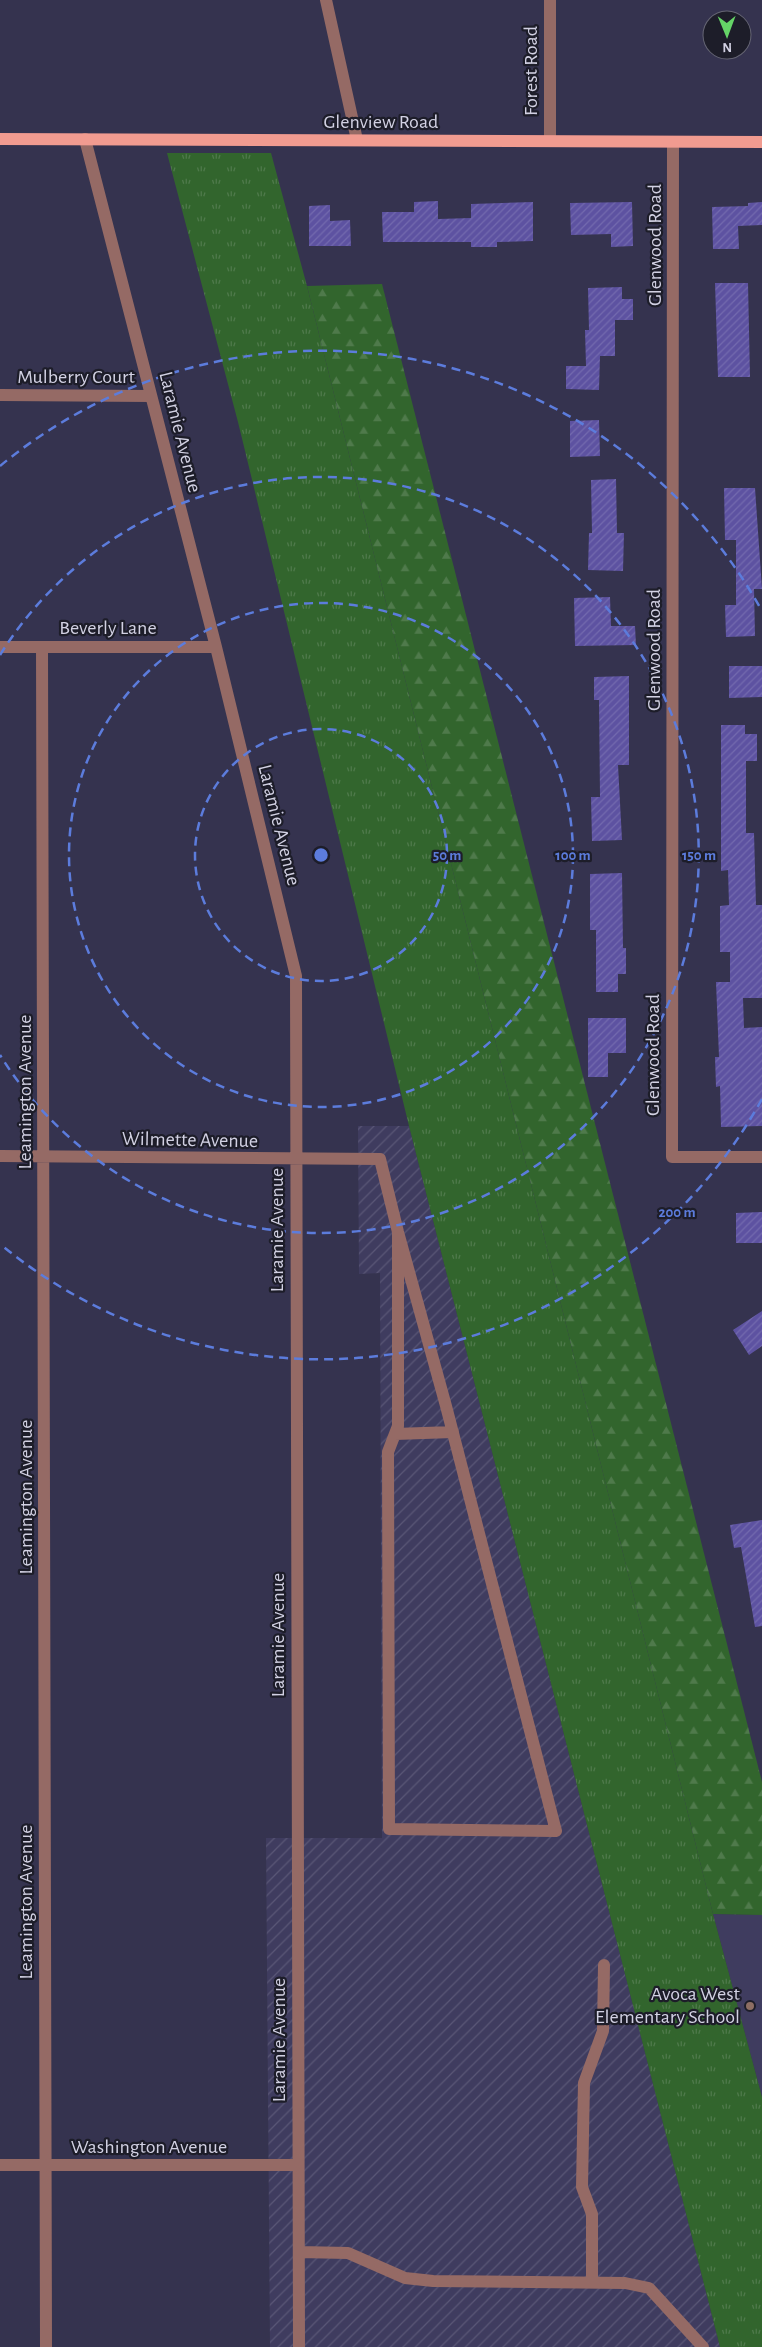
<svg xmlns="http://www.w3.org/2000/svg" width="762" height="2347" font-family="'Alegreya Sans',sans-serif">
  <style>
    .built { fill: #3f3c5f }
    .industrial { fill: url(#industrial-furrows) }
    .grass { fill: url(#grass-tufts) }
    .forest { fill: url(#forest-firs) }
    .building { fill: url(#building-hatch) }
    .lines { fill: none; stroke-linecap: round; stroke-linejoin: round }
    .minor { stroke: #956a65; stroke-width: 12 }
    .major { stroke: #f19b90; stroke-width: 12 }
    .ring { fill: none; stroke: #5c7cdc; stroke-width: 2.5; stroke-dasharray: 9 6 }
    .education-dot { fill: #8d6e63; stroke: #1d1d29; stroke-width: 2 }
    .labels { text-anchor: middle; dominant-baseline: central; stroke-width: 4.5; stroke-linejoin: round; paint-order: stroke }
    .street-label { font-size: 20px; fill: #d2d1e3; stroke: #1d1d29 }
    .poi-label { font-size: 20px; fill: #d2d1e3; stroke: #1d1d29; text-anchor: end }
    .centre { fill: #5c7cdc; stroke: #1d1d29; stroke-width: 2.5 }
    .ring-label { font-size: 15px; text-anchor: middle; font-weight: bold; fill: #5c7cdc; stroke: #1d1d29; stroke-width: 4.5; stroke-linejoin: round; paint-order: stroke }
  </style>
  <defs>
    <pattern id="industrial-furrows" width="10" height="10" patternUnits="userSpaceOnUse" patternTransform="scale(1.25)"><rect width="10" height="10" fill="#3f3c5f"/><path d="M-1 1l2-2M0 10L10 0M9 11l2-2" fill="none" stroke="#5a5776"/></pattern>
    <pattern id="grass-tufts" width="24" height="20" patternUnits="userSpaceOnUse" patternTransform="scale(1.25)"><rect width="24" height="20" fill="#32652d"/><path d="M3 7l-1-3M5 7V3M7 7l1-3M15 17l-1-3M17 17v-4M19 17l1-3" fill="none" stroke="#4f7a4b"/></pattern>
    <pattern id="forest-firs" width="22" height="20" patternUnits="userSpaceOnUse" patternTransform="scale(1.25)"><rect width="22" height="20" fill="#32652d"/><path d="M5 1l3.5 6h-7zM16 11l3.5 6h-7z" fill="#4f7a4b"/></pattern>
    <pattern id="building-hatch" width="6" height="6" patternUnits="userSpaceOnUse" patternTransform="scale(1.25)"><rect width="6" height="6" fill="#5d52a1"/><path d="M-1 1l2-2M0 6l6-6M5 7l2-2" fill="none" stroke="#736aae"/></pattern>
  </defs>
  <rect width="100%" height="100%" fill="#35334f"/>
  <!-- built -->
  <path class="built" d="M713 1914 762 1915V2097Z"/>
  <!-- industrial -->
  <path class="industrial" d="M358 1126H409L720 2347H270L266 1838H382L380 1273 359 1274Z"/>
  <!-- grass -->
  <path class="grass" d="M167 153H271L307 286 713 1914 762 2097V2347H720L409 1126 238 422Z"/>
  <!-- forest -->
  <path class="forest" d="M382 284 762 1782V1915L713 1914 307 286Z"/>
  <!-- building -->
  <path class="building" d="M438 201V219L471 218V204L533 202V241L497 242V247H471V242H383L382 212H414V202Z
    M632 202 633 246 611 247V234L571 235 570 203Z
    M762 202V225L738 226 739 249H713L712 207 748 206V203Z
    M330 205V221L350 220 351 246H309V206Z
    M715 283H748L750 377H718Z
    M622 287V299H633V320H615V356H600L599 390 566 389V366H586L585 330H589L588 288Z
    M599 420 600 456 570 457V421Z
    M616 479 617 533H624L623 571 588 570 589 533H592L591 480Z
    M724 488H755L762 589H754L755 636 726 637 725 605H736V540H725Z
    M610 597 611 626H635L636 645 575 646 574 598Z
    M729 666H762V697L729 698Z
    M629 676V765H618L622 840 592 841 591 797H600L599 700H594V677Z
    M721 725H745V734H757V761H746V833H754L756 905H762V998H743L744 1028 762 1027V1126L721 1127 720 1086 716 1087 715 1057H719L716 982H730V952H720V906L729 905 728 870 721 871Z
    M622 873 623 948H626V974H618V992H596V930H590V874Z
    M588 1018H626V1053H608V1077H588Z
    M762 1212V1243H736V1213Z
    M762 1311V1346L749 1355 733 1330Z
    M762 1520V1626L755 1627 741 1547 734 1548 730 1525Z"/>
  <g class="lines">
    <!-- minor -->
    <path class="minor" d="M326 0 357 140
      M550 0V141
      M85 139 216 647 296 976 299 2347
      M673 142 672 1157H762
      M0 395 151 396
      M0 647H216
      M42 647 46 2347
      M0 1156 380 1159 398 1232 446 1406 556 1831 389 1829 388 1452 398 1426V1232
      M395 1434 453 1432
      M0 2165H298
      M299 2252 348 2253 405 2278 433 2281 625 2283 649 2288 703 2347
      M592 2282V2214L582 2187 584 2083 603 2031 604 1965"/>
    <!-- major -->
    <path class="major" d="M0 139 762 142"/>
  </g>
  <!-- distance rings -->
  <g class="ring">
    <circle cx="321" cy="855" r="126"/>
    <circle cx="321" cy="855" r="252"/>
    <path d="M0 655A378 378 0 1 1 0 1055"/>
    <path d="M762 1099A504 504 0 0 1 0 1244M0 466A504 504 0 0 1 762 611"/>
  </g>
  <!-- markers -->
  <circle class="education-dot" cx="750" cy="2006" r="5"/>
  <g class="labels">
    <!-- street labels -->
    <g class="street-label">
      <text transform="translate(531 71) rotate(-90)">Forest Road</text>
      <text x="381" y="122">Glenview Road</text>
      <text transform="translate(655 245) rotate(-90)">Glenwood Road</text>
      <text x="76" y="377">Mulberry Court</text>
      <text transform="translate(180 432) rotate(76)">Laramie Avenue</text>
      <text x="108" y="628">Beverly Lane</text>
      <text transform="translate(654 650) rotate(-90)">Glenwood Road</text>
      <text transform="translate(279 825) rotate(76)">Laramie Avenue</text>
      <text transform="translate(653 1055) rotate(-90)">Glenwood Road</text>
      <text transform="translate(25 1092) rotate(-90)">Leamington Avenue</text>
      <text transform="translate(190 1140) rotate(1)">Wilmette Avenue</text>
      <text transform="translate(277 1230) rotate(-90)">Laramie Avenue</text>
      <text transform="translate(26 1497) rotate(-90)">Leamington Avenue</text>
      <text transform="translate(278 1635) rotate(-90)">Laramie Avenue</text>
      <text transform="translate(26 1902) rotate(-90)">Leamington Avenue</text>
      <text transform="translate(279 2040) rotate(-90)">Laramie Avenue</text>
      <text x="149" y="2147">Washington Avenue</text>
    </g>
    <!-- poi labels -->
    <g class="poi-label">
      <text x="740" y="1994">Avoca West<tspan x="740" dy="23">Elementary School</tspan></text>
    </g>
  </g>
  <circle cx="321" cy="855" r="8" class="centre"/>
  <g class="ring-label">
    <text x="447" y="860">50 m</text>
    <text x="573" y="860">100 m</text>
    <text x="699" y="860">150 m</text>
    <text x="677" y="1217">200 m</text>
  </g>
  <!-- north arrow -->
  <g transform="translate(727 35) rotate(179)"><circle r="24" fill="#1d1d29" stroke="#656573"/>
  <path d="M0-4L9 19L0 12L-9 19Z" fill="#65d467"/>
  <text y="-8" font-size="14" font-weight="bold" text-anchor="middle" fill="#d2d1e3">N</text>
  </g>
</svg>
